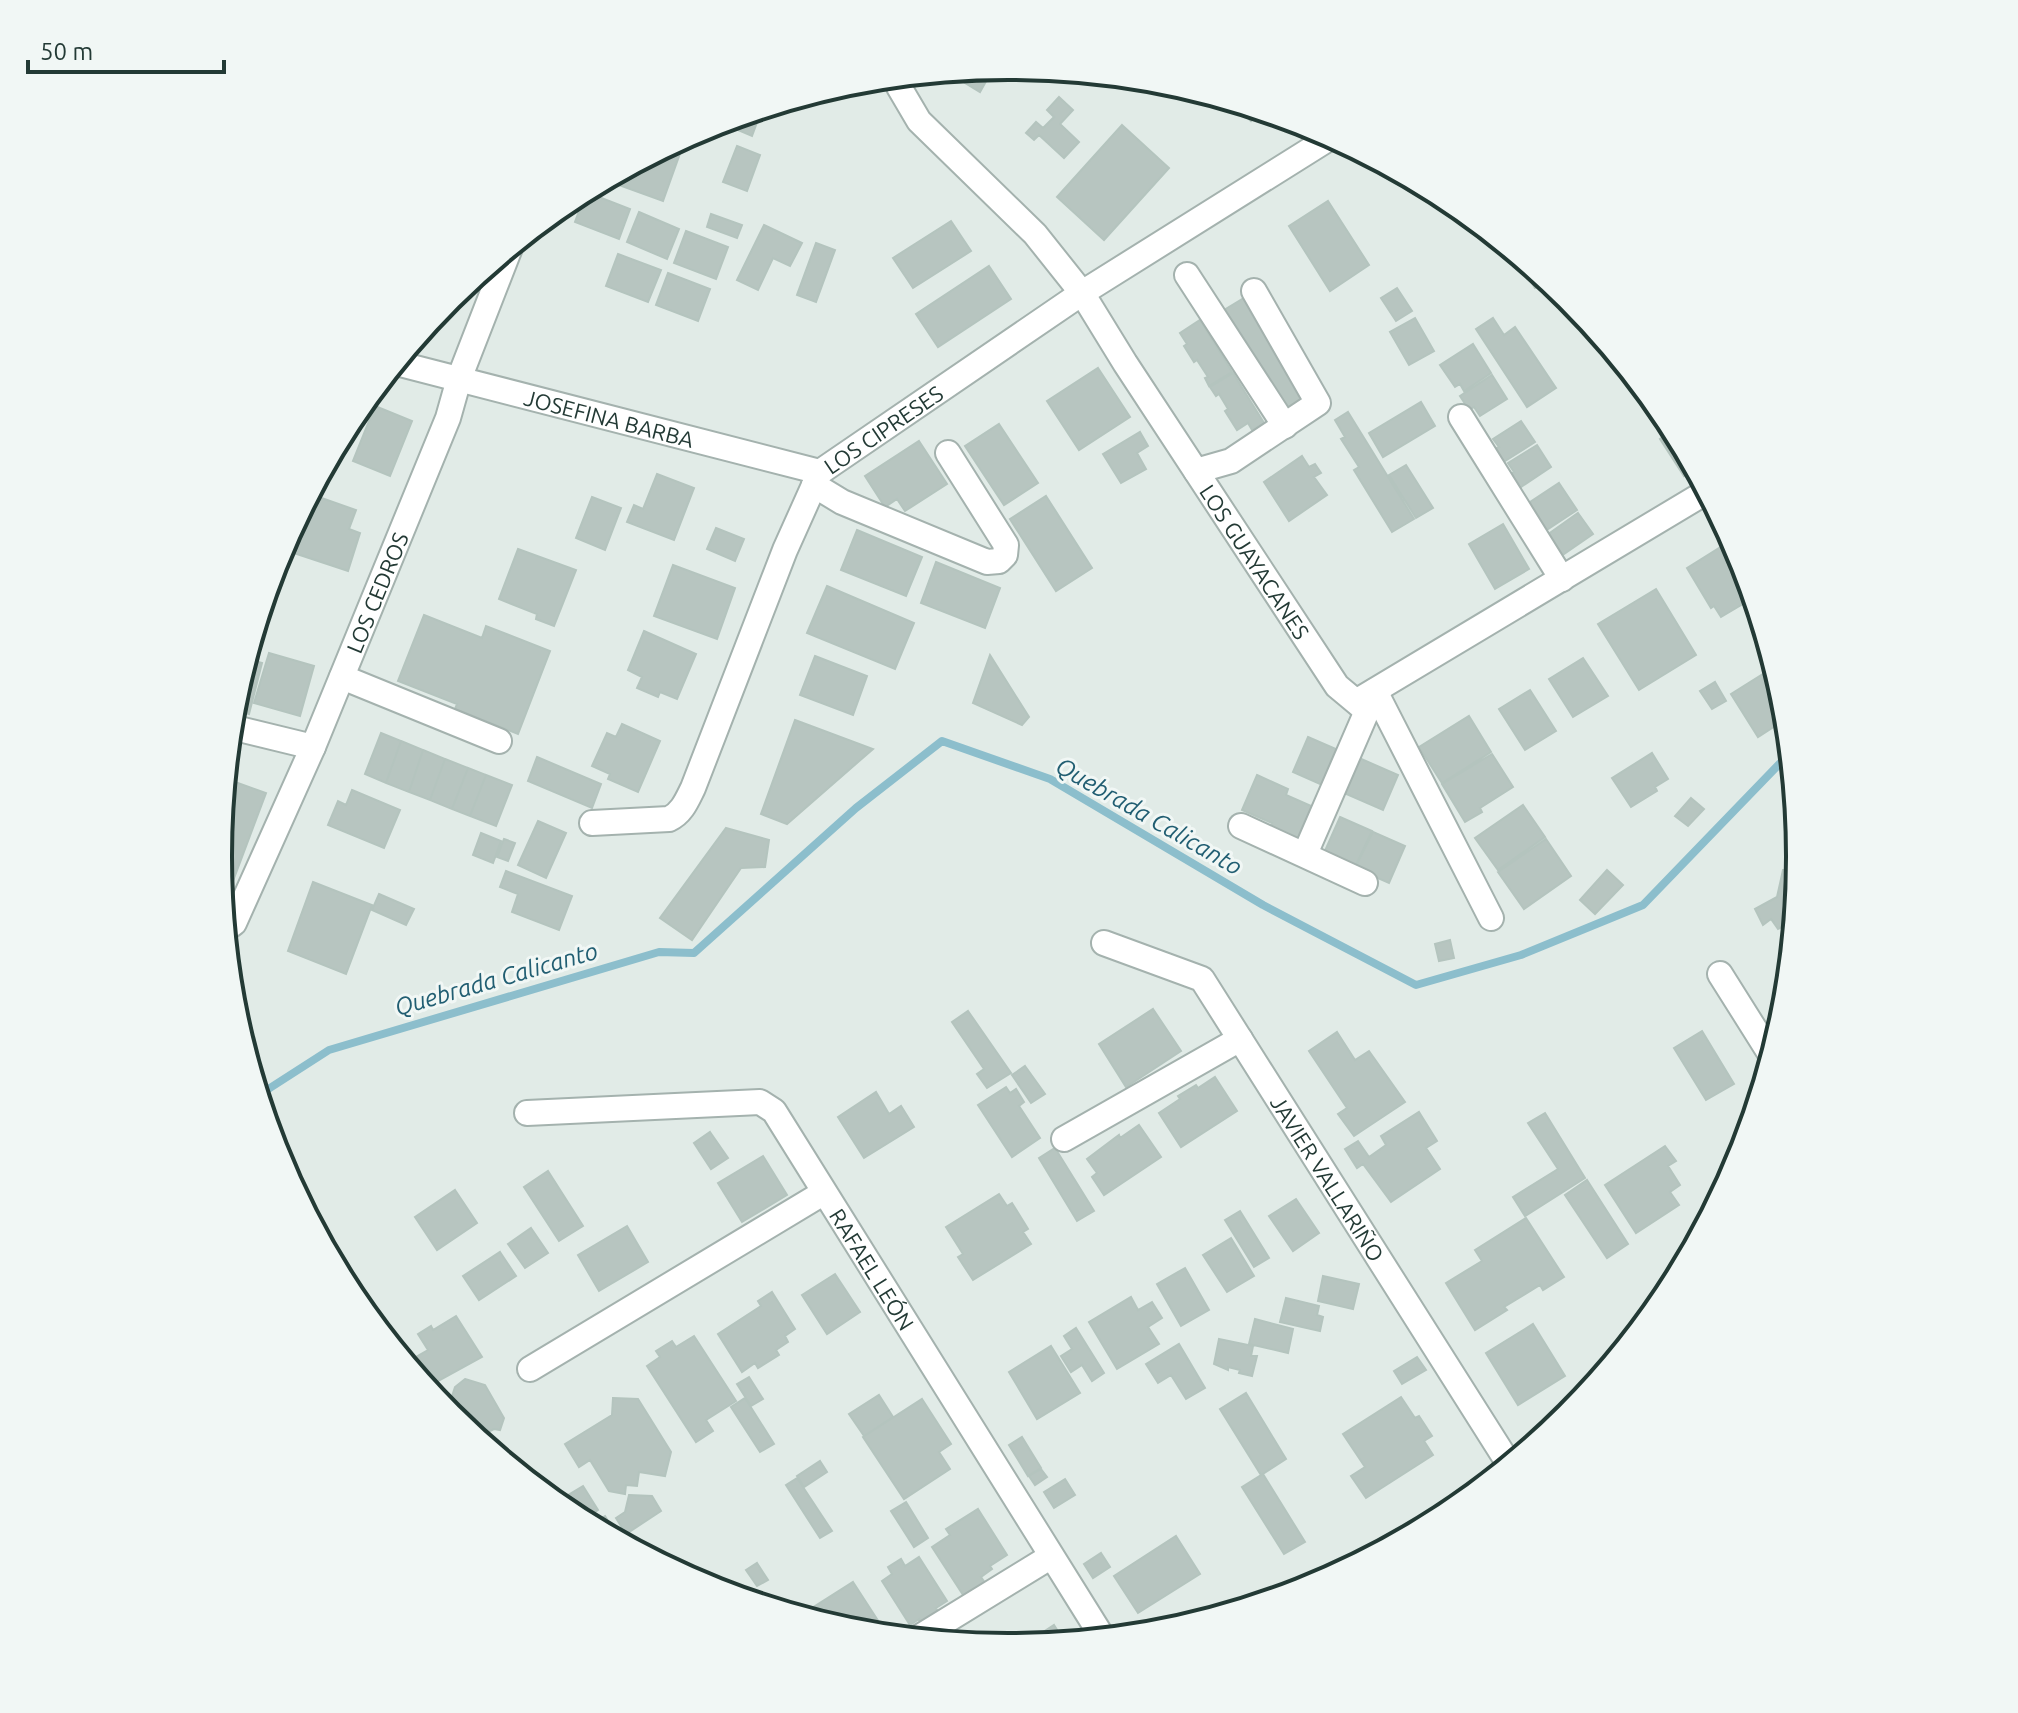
<svg xmlns="http://www.w3.org/2000/svg" width="2018" height="1713" font-family="Ubuntu,sans-serif">
  <style>
    .lines { fill: none; stroke-linecap: round; stroke-linejoin: round }
    .stream { stroke: #8cbecc; stroke-width: 8 }
    .building { fill: #b7c5c0; stroke: #b4c4be; stroke-width: 2 }
    .minor-casing { stroke: #a4b2ae; stroke-width: 28 }
    .minor { stroke: #fff; stroke-width: 24 }
    .labels { text-anchor: middle; dominant-baseline: central; stroke-width: 6; stroke-linejoin: round; paint-order: stroke }
    .street-label { font-size: 22px; fill: #233a35; stroke: #f1f7f5 }
    .water-label { font-size: 24px; font-style: italic; fill: #215e72; stroke: #f1f7f5 }
    .rim { fill: none; stroke: #233a35; stroke-width: 4 }
  </style>
  <rect width="100%" height="100%" fill="#e1ebe7"/>
  <g class="lines">
    <!-- stream -->
    <path class="stream" d="M259 1095 329 1050 659 952 694 953 856 808 942 741 1050 779 1263 905 1416 985 1521 955 1643 905 1786 757 1790 760"/>
  </g>
  <!-- building -->
  <path class="building" d="M994 67 980 92 947 72Z
    M862 80 858 93 839 86 855 81Z
    M1059 97 1073 110 1060 124 1079 142 1064 158 1039 135 1034 140 1026 133 1036 122 1043 128 1054 117 1047 110Z
    M1230 101 1261 111 1251 121Z
    M758 111 756 115 759 117 752 136 719 122Z
    M1263 112 1294 121 1285 131Z
    M1122 125 1169 168 1104 240 1057 197Z
    M676 142 683 145 663 201 608 181Z
    M737 146 760 155 747 191 723 182Z
    M586 192 630 209 619 239 575 222Z
    M1328 201 1369 265 1330 291 1289 226Z
    M639 212 679 229 667 259 627 242Z
    M711 214 742 225 737 238 707 227Z
    M951 221 971 251 913 288 893 258Z
    M764 225 802 243 790 266 773 258 758 290 737 280Z
    M686 231 728 247 716 279 674 263Z
    M816 243 835 250 816 302 797 295Z
    M1511 251 1547 281 1535 288Z
    M618 254 661 270 648 302 606 286Z
    M989 266 1011 299 938 347 916 314Z
    M668 273 710 289 698 321 656 305Z
    M1397 288 1412 311 1396 321 1381 298Z
    M1247 296 1309 394 1286 408 1224 310Z
    M1415 318 1434 351 1409 365 1390 332Z
    M1493 318 1504 335 1515 327 1556 388 1527 407 1476 329Z
    M1200 320 1232 372 1209 386 1205 378 1208 377 1197 360 1194 362 1184 346 1187 344 1180 333Z
    M1473 344 1491 373 1464 391 1460 384 1455 387 1440 365Z
    M1098 368 1130 417 1079 450 1047 401Z
    M1233 373 1264 423 1252 430 1248 423 1237 430 1225 411 1228 409 1219 394 1216 396 1210 387Z
    M1492 375 1507 399 1480 416 1474 407 1469 410 1460 396Z
    M1640 385 1664 415 1653 423 1632 390Z
    M1421 402 1435 426 1383 457 1369 433Z
    M375 406 412 421 390 476 353 461Z
    M1348 412 1414 519 1392 532 1354 470 1359 467 1341 439 1345 437 1335 420Z
    M1521 421 1535 442 1502 463 1493 450 1499 447 1493 439Z
    M999 424 1038 483 1004 505 965 446Z
    M1673 430 1694 469 1684 476 1660 439Z
    M1140 432 1148 446 1137 453 1146 469 1121 483 1103 454Z
    M919 441 947 484 905 511 897 499 885 507 865 476Z
    M1537 445 1551 467 1518 489 1509 475 1514 472 1508 463Z
    M1302 456 1309 467 1315 464 1321 473 1314 477 1327 495 1289 521 1264 482Z
    M1406 465 1433 508 1416 518 1389 475Z
    M657 474 694 488 674 540 627 522 634 505 643 509Z
    M1559 483 1577 510 1545 531 1527 504Z
    M313 495 356 510 349 529 360 533 348 571 294 553Z
    M1046 496 1092 568 1056 591 1010 519Z
    M592 497 621 508 605 550 576 538Z
    M1578 513 1593 534 1561 556 1547 535Z
    M1503 524 1529 569 1495 589 1469 544Z
    M716 528 744 539 735 561 707 549Z
    M857 530 922 557 906 596 841 570Z
    M1724 545 1749 587 1742 591 1748 601 1721 617 1714 606 1711 608 1687 568Z
    M518 549 576 570 554 626 536 619 537 614 499 599Z
    M936 562 1000 588 985 628 921 603Z
    M673 565 735 588 717 639 654 616Z
    M827 586 914 623 895 669 807 633Z
    M1656 589 1696 655 1639 690 1598 624Z
    M424 615 482 638 486 626 550 651 518 734 455 709 457 704 398 681Z
    M644 631 696 654 677 699 660 692 658 697 637 688 642 677 628 670Z
    M269 653 314 666 300 716 254 703Z
    M990 655 1029 717 1022 725 973 703Z
    M815 656 867 676 853 715 800 695Z
    M1583 658 1608 696 1573 717 1549 679Z
    M247 659 262 663 249 714 233 710Z
    M1774 667 1784 703 1786 719 1758 737 1731 694Z
    M1715 682 1726 701 1712 709 1700 691Z
    M1530 690 1556 731 1525 750 1499 709Z
    M1469 716 1491 752 1442 783 1419 747Z
    M795 720 873 749 787 824 761 814Z
    M622 724 660 741 638 792 608 779 610 774 592 766 607 733 616 737Z
    M381 733 401 741 386 783 365 774Z
    M1308 737 1345 753 1329 788 1293 772Z
    M401 741 423 750 409 792 386 783Z
    M423 750 445 759 430 800 409 792Z
    M1652 753 1668 779 1655 787 1657 791 1631 807 1612 778Z
    M1492 754 1513 787 1480 808 1482 812 1465 822 1442 784Z
    M537 757 601 784 592 808 528 781Z
    M1359 758 1398 775 1383 810 1344 793Z
    M445 759 468 768 452 809 430 800Z
    M468 768 486 775 470 816 452 809Z
    M486 775 512 785 496 826 470 816Z
    M1257 775 1288 789 1286 795 1318 809 1303 844 1270 829 1272 823 1242 810Z
    M235 782 266 793 233 881 220 876 219 856 225 791 231 793Z
    M352 790 400 810 384 848 328 825 338 801 346 805Z
    M1691 798 1704 809 1688 826 1675 816Z
    M1523 805 1545 837 1498 870 1475 838Z
    M1340 817 1372 831 1355 867 1324 853Z
    M538 821 566 833 546 878 518 865Z
    M726 828 769 840 765 867 741 868 692 940 660 918Z
    M1373 832 1405 846 1389 883 1355 868Z
    M481 833 501 841 493 863 473 855Z
    M504 839 515 843 508 861 497 857Z
    M1546 839 1571 876 1524 909 1498 872Z
    M1798 869 1793 926 1790 922 1778 929 1771 919 1763 925 1755 909 1777 897 1783 870Z
    M1607 870 1623 885 1595 914 1580 900Z
    M506 871 572 896 559 930 512 912 518 894 500 887Z
    M313 882 372 905 346 974 288 951Z
    M379 894 414 909 406 925 372 910Z
    M1450 940 1454 958 1439 961 1435 944Z
    M1153 1009 1181 1051 1126 1087 1099 1044Z
    M968 1011 1011 1073 987 1088 977 1074 984 1069 952 1022Z
    M1702 1031 1734 1084 1706 1100 1674 1048Z
    M1337 1032 1355 1060 1369 1051 1405 1102 1354 1136 1338 1114 1347 1108 1309 1051Z
    M1025 1066 1045 1094 1031 1103 1012 1075Z
    M1215 1077 1237 1111 1181 1147 1159 1113 1180 1099 1178 1096 1196 1085 1198 1088Z
    M1006 1087 1010 1093 1016 1089 1024 1102 1019 1106 1040 1138 1012 1157 978 1105Z
    M876 1092 889 1114 901 1106 914 1127 864 1158 838 1117Z
    M1419 1112 1437 1141 1426 1148 1440 1169 1391 1202 1363 1164 1357 1168 1345 1149 1358 1141 1369 1157 1386 1145 1381 1136Z
    M1545 1113 1585 1178 1525 1216 1513 1197 1558 1169 1528 1123Z
    M1139 1125 1161 1157 1104 1195 1092 1177 1097 1173 1087 1159 1119 1135 1120 1138Z
    M710 1132 728 1158 711 1169 694 1143Z
    M1665 1146 1676 1161 1668 1166 1680 1185 1670 1192 1679 1205 1636 1233 1605 1185Z
    M1055 1148 1094 1211 1077 1221 1039 1158Z
    M763 1156 787 1195 742 1222 718 1183Z
    M548 1171 583 1226 559 1241 524 1187Z
    M1587 1180 1628 1244 1607 1258 1565 1195Z
    M455 1190 477 1223 437 1250 415 1217Z
    M999 1194 1007 1206 1012 1203 1028 1229 1023 1232 1031 1244 973 1280 958 1257 963 1254 946 1227Z
    M1296 1199 1319 1233 1293 1251 1269 1216Z
    M1240 1211 1269 1258 1254 1267 1225 1220Z
    M1526 1218 1564 1277 1543 1290 1540 1285 1504 1307 1507 1310 1475 1330 1446 1283 1482 1261 1475 1250Z
    M627 1226 648 1262 599 1291 578 1255Z
    M531 1228 548 1253 525 1268 508 1244Z
    M1231 1238 1254 1276 1227 1292 1203 1255Z
    M500 1252 516 1276 479 1300 463 1276Z
    M1185 1268 1209 1310 1181 1326 1157 1284Z
    M835 1274 860 1312 827 1334 802 1295Z
    M1323 1276 1359 1284 1353 1309 1318 1301Z
    M772 1292 795 1329 785 1336 788 1342 776 1350 779 1355 758 1368 755 1363 742 1372 718 1334 761 1306 758 1301Z
    M1131 1297 1138 1310 1152 1302 1162 1318 1148 1327 1159 1344 1117 1369 1089 1322Z
    M1286 1298 1319 1306 1317 1315 1323 1317 1320 1331 1280 1322Z
    M456 1316 482 1357 431 1385 414 1358 428 1350 418 1334 431 1326 433 1330Z
    M1255 1319 1293 1329 1288 1353 1249 1344Z
    M1533 1324 1565 1376 1518 1405 1486 1353Z
    M1076 1328 1104 1373 1092 1381 1082 1365 1071 1372 1061 1356 1072 1349 1064 1336Z
    M694 1336 736 1401 706 1420 713 1431 696 1442 647 1366 660 1357 656 1351 672 1341 676 1347Z
    M1219 1339 1253 1346 1251 1356H1257L1252 1376 1239 1373 1240 1370 1228 1367V1370L1214 1364Z
    M1179 1344 1205 1388 1186 1399 1171 1375 1158 1383 1146 1364Z
    M1051 1346 1080 1393 1037 1419 1009 1372Z
    M1417 1357 1426 1370 1402 1384 1394 1371Z
    M749 1377 763 1399 751 1406 737 1384Z
    M465 1379 485 1385 504 1418 500 1430 494 1429 488 1432 482 1425 447 1412 455 1387Z
    M1246 1393 1286 1459 1261 1475 1220 1409Z
    M879 1395 893 1417 864 1436 849 1414Z
    M1401 1397 1415 1418 1419 1416 1432 1436 1424 1441 1433 1455 1366 1498 1351 1476 1365 1467 1343 1434Z
    M613 1398 638 1399 671 1452 665 1476 639 1472 637 1486 626 1485 625 1494 609 1491 590 1460 579 1467 565 1444 612 1415Z
    M745 1398 774 1444 760 1452 731 1407Z
    M922 1399 951 1444 939 1452 950 1469 904 1499 863 1437Z
    M1022 1437 1041 1468 1028 1476 1009 1445Z
    M820 1461 827 1472 804 1487 797 1476Z
    M1041 1469 1047 1477 1035 1485 1029 1476Z
    M1263 1474 1305 1542 1284 1554 1242 1487Z
    M797 1478 832 1531 820 1538 786 1485Z
    M1065 1479 1075 1495 1054 1508 1044 1492Z
    M583 1486 598 1510 583 1520 568 1495Z
    M629 1495 652 1496 661 1511 626 1534 616 1518 625 1512Z
    M906 1502 928 1538 914 1547 891 1511Z
    M978 1509 1007 1555 990 1566 992 1569 981 1577 990 1590 969 1604 932 1547 950 1535 946 1529Z
    M605 1516 620 1541 590 1525Z
    M1176 1536 1200 1574 1138 1613 1114 1576Z
    M1101 1553 1110 1567 1093 1578 1084 1564Z
    M919 1557 947 1601 936 1608 938 1612 922 1623 919 1619 910 1625 882 1581 892 1574 888 1567 901 1559 905 1566Z
    M757 1563 768 1580 757 1586 746 1570Z
    M853 1582 886 1633 883 1635 854 1632 801 1615Z
    M1054 1625 1064 1641 1068 1637 1071 1641 1022 1646Z"/>
  <g class="lines">
    <!-- minor casing -->
    <g class="minor-casing">
      <g id="minor">
        <path id="s1" d="M903 76 899 87 919 121 1035 234 1082 293 1125 363 1337 686 1367 711 1359 700 1706 492"/>
        <path d="M1187 275 1285 426"/>
        <path id="s2" d="M396 363 820 472"/>
        <path d="M1461 417 1562 579"/>
        <path d="M1196 471 1231 461 1318 403 1254 291"/>
        <path d="M814 485 842 502 987 562 999 561 1005 555 1006 545 948 453"/>
        <path d="M342 677 499 741"/>
        <path d="M1375 691 1491 918"/>
        <path d="M231 727 313 747"/>
        <path id="s3" d="M592 823 669 819C682 813 687 800 693 788L785 550 820 472 1082 293 1331 137"/>
        <path d="M1241 826 1365 883"/>
        <path d="M1305 854 1367 711"/>
        <path id="s4" d="M226 929 234 923 313 747 448 418 459 379 510 248"/>
        <path id="s5" d="M1104 943 1202 979 1509 1464"/>
        <path d="M1720 974 1771 1055"/>
        <path id="s6" d="M527 1113 760 1102 774 1111 1103 1638"/>
        <path d="M1064 1139 1240 1039"/>
        <path d="M530 1369 823 1193"/>
        <path d="M918 1638 1050 1557"/>
      </g>
    </g>
    <!-- minor -->
    <use href="#minor" class="minor"/>
  </g>
  <g class="labels">
    <!-- street labels -->
    <g class="street-label">
      <text stroke="none"><textPath href="#s2" startOffset="220">JOSEFINA BARBA</textPath></text>
      <text stroke="none"><textPath href="#s3" startOffset="534">LOS CIPRESES</textPath></text>
      <text stroke="none"><textPath href="#s1" startOffset="608">LOS GUAYACANES</textPath></text>
      <text stroke="none"><textPath href="#s4" startOffset="370">LOS CEDROS</textPath></text>
      <text stroke="none"><textPath href="#s5" startOffset="340">JAVIER VALLARIÑO</textPath></text>
      <text stroke="none"><textPath href="#s6" startOffset="436">RAFAEL LEÓN</textPath></text>
    </g>
    <!-- water labels -->
    <g class="water-label">
      <text transform="translate(1149 816) rotate(30)">Quebrada Calicanto</text>
      <text transform="translate(496 979) rotate(-16)">Quebrada Calicanto</text>
    </g>
  </g>
  <!-- crop -->
  <path d="M0 0H2018V1713H0ZM1008 80H1010A776 776 0 0 1 1786 856V857A776 776 0 0 1 1010 1633H1008A776 776 0 0 1 232 857V856A776 776 0 0 1 1008 80Z" fill="#f1f7f5" fill-rule="evenodd"/>
  <path class="rim" d="M1008 80H1010A776 776 0 0 1 1786 856V857A776 776 0 0 1 1010 1633H1008A776 776 0 0 1 232 857V856A776 776 0 0 1 1008 80Z"/>
  <!-- scale -->
  <path d="M28 60v12h196v-12" fill="none" stroke="#233a35" stroke-width="4"/>
  <text x="40" y="60" font-size="24" fill="#233a35" stroke="#f1f7f5" stroke-width="6" paint-order="stroke">50 m</text>
</svg>
